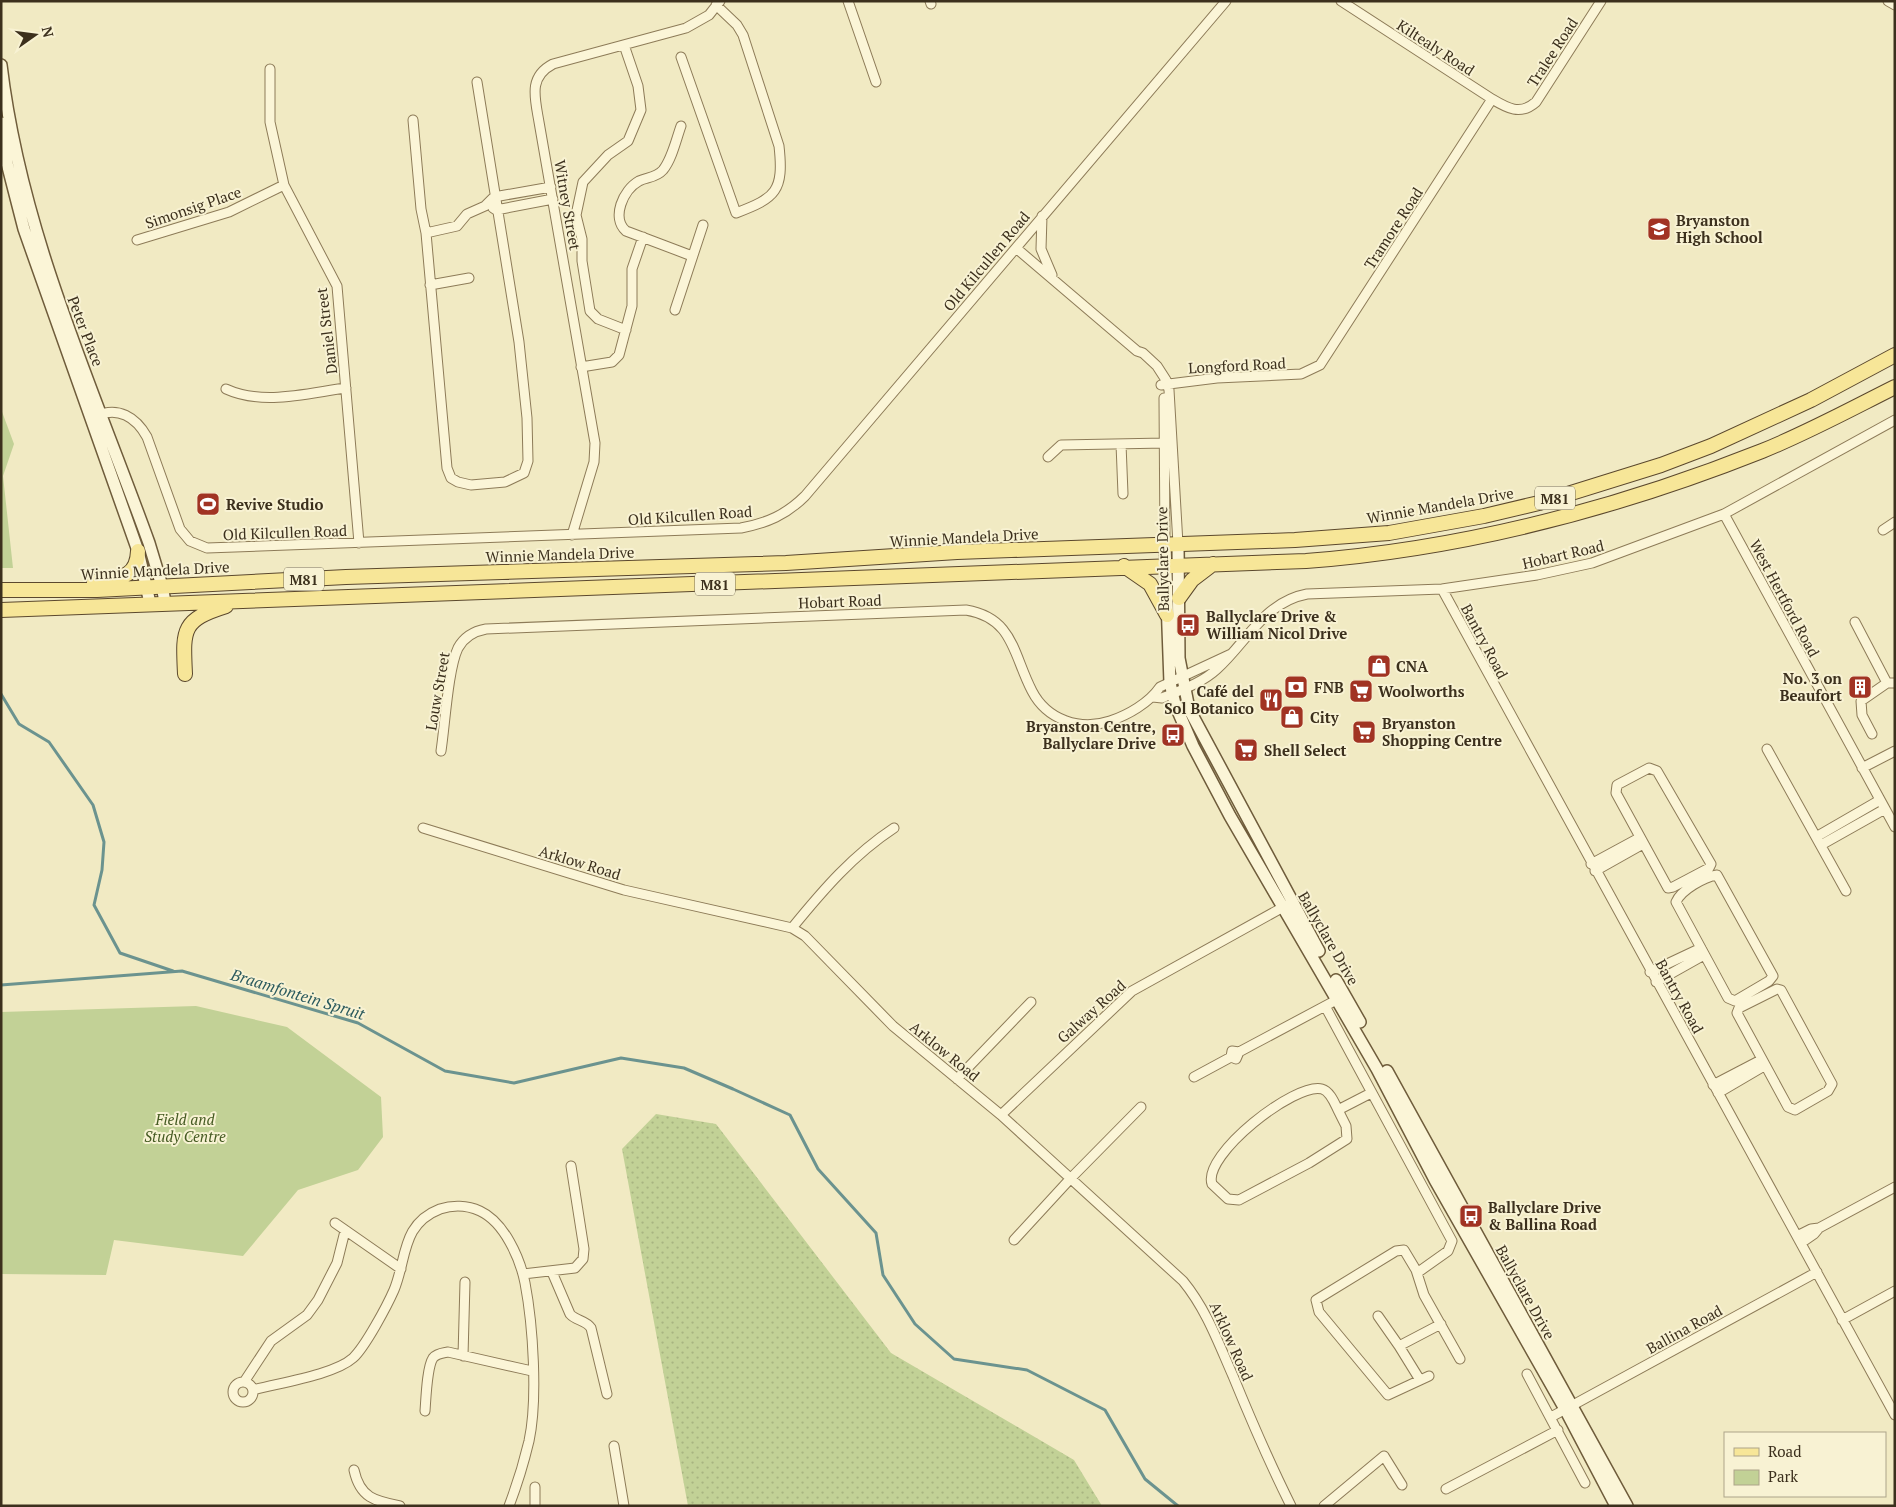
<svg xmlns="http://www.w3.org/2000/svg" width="1896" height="1507" font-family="'PT Serif',serif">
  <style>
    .grass { fill: url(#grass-dots) }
    .park { fill: #c2d196 }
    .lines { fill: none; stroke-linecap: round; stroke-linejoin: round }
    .stream { stroke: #6b938f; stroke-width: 3 }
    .street-casing { stroke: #8d7b58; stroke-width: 11 }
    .secondary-casing { stroke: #6f5c3b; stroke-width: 14 }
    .primary-casing { stroke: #5b482d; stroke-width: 16 }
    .street { stroke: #fbf5d7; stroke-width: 9 }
    .secondary { stroke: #fbf5d7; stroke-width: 11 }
    .primary { stroke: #f7e698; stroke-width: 14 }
    .labels { text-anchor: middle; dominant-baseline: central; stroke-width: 4; stroke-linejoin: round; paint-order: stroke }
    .shield { fill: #f8f2d3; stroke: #746a54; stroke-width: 1 }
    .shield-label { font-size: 14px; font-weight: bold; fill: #3c301d }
    .street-label { font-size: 15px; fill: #3c301d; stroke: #f8f2d3 }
    .poi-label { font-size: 15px; font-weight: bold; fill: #3c301d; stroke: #f8f2d3; text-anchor: start }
    .park-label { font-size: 15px; font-style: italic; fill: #455a22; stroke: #f8f2d3 }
    .water-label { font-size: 16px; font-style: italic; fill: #2b5a5d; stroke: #f8f2d3 }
  </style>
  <defs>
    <pattern id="grass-dots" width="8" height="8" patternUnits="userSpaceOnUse" patternTransform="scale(1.25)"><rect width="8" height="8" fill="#c2d196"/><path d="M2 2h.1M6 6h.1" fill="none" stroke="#a8b481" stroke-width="1.8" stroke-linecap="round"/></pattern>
  </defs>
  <rect width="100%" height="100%" fill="#f1eac3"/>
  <!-- grass -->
  <path class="grass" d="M656 1114 716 1124 891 1353 1074 1460 1102 1506H688L622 1149Z"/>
  <!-- park -->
  <path class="park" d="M1 409 14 444 3 476 13 568H1Z
    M196 1006 287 1027 381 1097 383 1137 358 1170 298 1190 243 1256 114 1240 106 1275 1 1274V1012Z"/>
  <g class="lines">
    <!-- stream -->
    <path class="stream" d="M1 694 19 724 49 742 93 805 104 842 102 870 94 905 120 953 173 971
      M1 985 182 971 358 1023 445 1071 514 1083 621 1058 684 1068 733 1089 790 1115 818 1169 876 1233 883 1275 915 1324 954 1359 1027 1370 1105 1410 1145 1479 1178 1506"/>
    <!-- street casing -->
    <g class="street-casing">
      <path id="street" d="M848 1 876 82
        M930 1 931 4
        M1341 1 1492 99C1507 108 1520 116 1536 102L1601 1
        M1888 1 1895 5
        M624 45 638 86 641 110 628 141 608 155 583 182 576 215 582 239V261L590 311 598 319 626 330
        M681 57 736 213C776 198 784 191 779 146L743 35 737 25 716 5
        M270 69V122L284 185 337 286 359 543
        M413 120 421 209 426 233 447 468 451 478 458 482 471 485 505 482 524 473 528 461 527 418 519 342 477 82
        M681 126C676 140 672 159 663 170 656 178 647 177 639 181 623 190 611 218 626 231L692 256
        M493 208 496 210 553 199
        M1042 216 1041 249 1052 275
        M426 233 457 226 467 214 485 206 494 197 551 187
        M137 240 229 212 284 185
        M1016 248 1137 351 1143 353 1157 366 1166 380 1169 390 1178 544
        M430 285 469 278
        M675 310 703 225
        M581 367 612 362 619 355 632 306V269L643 237
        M1161 385 1217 378 1301 374 1320 365 1492 99
        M226 389C263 406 308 393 346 388
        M1164 398 1165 545
        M96 416C118 406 136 417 147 437L180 529 190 541 207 548 741 528C767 523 786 515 805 496L1226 1
        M1121 444 1123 494
        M1048 457 1061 445 1165 443
        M1724 514 1895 827
        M1883 530 1895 522
        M572 535 594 462 595 443 539 122C535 98 528 77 553 64L686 28 709 15 720 1
        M1442 589 1895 1415
        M1855 622 1887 683H1895
        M1153 697 1162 698C1181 690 1202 683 1217 669 1247 642 1264 602 1307 594L1442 589 1537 575 1592 563 1724 514 1895 420
        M1872 734 1862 715 1861 701 1887 683
        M1767 749 1846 891
        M441 751C445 725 448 669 458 648 464 637 475 631 486 629L966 610C1014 618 1013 655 1032 691 1047 720 1080 731 1110 721 1128 715 1149 703 1160 687L1231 654
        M1649 768 1657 771 1711 864 1709 868 1673 887 1668 888 1616 793 1617 785Z
        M1862 768 1895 751
        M423 828 624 890 792 928 805 936 893 1026 1001 1115 1183 1281C1206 1309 1218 1342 1233 1376 1251 1420 1270 1464 1291 1506
        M1816 837 1880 800
        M1821 845 1885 809
        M1591 864 1639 838
        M1595 871 1643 844
        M1717 875 1773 976 1769 981 1735 1001 1728 998 1676 902C1681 890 1704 877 1717 875Z
        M792 928C823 890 853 855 894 828
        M1650 972 1701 948
        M1656 982 1704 955
        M1777 989 1781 990 1832 1084 1828 1091 1795 1110 1788 1107 1737 1013 1739 1008Z
        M1325 1006 1452 1241 1448 1251 1417 1273
        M1239 1052 1342 997
        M1194 1077 1231 1057 1236 1059 1239 1052 1232 1051 1231 1057
        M957 1079 1031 1002
        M1713 1085 1761 1060
        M1718 1093 1764 1066
        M1338 1110C1335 1104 1330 1091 1322 1089 1295 1082 1202 1155 1212 1184L1228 1199 1239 1200 1309 1163 1347 1139 1346 1126 1338 1110 1371 1093
        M1001 1115 1132 991 1287 905
        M335 1223 401 1269
        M1797 1236 1811 1229 1819 1228 1895 1187
        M1014 1240 1071 1178 1141 1107
        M1801 1243 1814 1234 1819 1228
        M552 1272 570 1314C576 1321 586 1320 591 1328L607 1394
        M523 1274 575 1268 583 1259 584 1249 571 1166
        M1378 1316 1399 1346
        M1842 1320 1895 1291
        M463 1356 465 1282
        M1527 1374 1585 1483
        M1429 1376 1388 1395 1319 1312 1316 1300 1396 1251 1404 1250 1416 1270 1424 1295 1460 1359
        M1420 1380 1399 1346 1441 1324
        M244 1382 271 1341 307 1315 318 1300 337 1263 345 1231
        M233 1392a10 10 0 1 1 20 0a10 10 0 1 1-20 0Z
        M253 1390C278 1383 334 1375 353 1358 365 1347 387 1306 394 1290 407 1259 401 1224 440 1209 452 1205 467 1205 480 1211 504 1222 520 1258 525 1283 533 1325 538 1399 529 1441 524 1462 517 1485 509 1506
        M425 1411C426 1398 427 1367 433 1358 437 1353 443 1353 448 1352L532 1371
        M1551 1417 1817 1272
        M614 1446 624 1506
        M354 1470C360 1498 375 1501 400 1506
        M535 1487V1506
        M1446 1489 1558 1430
        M1324 1506 1384 1456 1402 1485"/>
    </g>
    <!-- secondary casing -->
    <g class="secondary-casing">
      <path id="secondary" d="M1 65C21 233 92 385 149 543L162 586 165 602
        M1 123 7 163 24 229 138 551 150 603
        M1178 544 1179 658 1189 709 1319 951
        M1165 545 1170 683 1175 704 1193 746 1230 816 1377 1069 1435 1180 1565 1409 1616 1506
        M1336 980 1360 1022
        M1387 1071 1627 1506"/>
    </g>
    <!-- primary casing -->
    <g class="primary-casing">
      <path id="primary" d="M1124 566 1150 584 1167 615
        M94 582C118 578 137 579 138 551
        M1 590H97L346 577 786 563 957 552 1295 540 1389 533 1484 516 1539 503 1661 465 1711 446 1811 400 1895 355
        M1179 598 1192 580 1213 564
        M1 610 1306 561C1463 549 1616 509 1762 451 1807 433 1851 409 1895 387
        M185 674C183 630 181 620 226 606"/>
    </g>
    <!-- street -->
    <use href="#street" class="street"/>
    <!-- secondary -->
    <use href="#secondary" class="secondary"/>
    <!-- primary -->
    <use href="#primary" class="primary"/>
  </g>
  <!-- icons -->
  <defs>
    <g id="school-square" transform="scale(1.25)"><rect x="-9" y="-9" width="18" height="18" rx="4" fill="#a13323" stroke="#f8f2d3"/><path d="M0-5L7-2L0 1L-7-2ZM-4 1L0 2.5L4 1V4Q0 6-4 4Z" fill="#fff"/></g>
    <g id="stadium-square" transform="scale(1.25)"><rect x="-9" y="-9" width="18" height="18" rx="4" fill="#a13323" stroke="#f8f2d3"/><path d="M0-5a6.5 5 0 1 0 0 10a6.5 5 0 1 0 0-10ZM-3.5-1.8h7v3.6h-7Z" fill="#fff"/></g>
    <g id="bus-square" transform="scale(1.25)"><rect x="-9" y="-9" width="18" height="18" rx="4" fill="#a13323" stroke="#f8f2d3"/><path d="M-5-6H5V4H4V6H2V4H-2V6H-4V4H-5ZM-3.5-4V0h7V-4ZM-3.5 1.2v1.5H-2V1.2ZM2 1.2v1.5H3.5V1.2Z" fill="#fff"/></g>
    <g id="shop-square" transform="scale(1.25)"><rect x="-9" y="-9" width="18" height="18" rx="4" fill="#a13323" stroke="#f8f2d3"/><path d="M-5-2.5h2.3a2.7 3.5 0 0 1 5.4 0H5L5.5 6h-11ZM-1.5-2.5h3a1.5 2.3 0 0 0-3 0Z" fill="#fff"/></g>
    <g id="bank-square" transform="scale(1.25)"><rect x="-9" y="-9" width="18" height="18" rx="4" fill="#a13323" stroke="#f8f2d3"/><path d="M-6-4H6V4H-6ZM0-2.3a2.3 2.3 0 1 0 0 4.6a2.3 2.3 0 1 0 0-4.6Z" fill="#fff"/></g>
    <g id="building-square" transform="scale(1.25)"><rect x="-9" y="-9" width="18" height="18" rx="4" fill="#a13323" stroke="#f8f2d3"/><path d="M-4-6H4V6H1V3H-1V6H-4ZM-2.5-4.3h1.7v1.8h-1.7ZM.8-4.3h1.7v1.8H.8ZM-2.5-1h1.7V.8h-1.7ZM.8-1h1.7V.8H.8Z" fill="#fff"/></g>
    <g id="supermarket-square" transform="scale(1.25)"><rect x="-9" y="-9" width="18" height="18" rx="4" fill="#a13323" stroke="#f8f2d3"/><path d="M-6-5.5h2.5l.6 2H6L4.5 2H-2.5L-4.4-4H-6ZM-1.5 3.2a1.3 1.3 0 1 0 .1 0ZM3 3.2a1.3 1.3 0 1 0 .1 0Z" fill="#fff"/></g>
    <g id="restaurant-square" transform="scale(1.25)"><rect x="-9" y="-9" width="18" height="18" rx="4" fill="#a13323" stroke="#f8f2d3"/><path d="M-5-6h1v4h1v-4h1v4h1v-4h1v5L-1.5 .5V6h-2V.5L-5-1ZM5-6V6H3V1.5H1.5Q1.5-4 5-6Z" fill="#fff"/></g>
  </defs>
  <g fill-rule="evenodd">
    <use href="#school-square" x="1659" y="229"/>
    <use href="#stadium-square" x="208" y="504"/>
    <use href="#bus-square" x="1188" y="625"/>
    <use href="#shop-square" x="1379" y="666"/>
    <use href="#bank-square" x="1296" y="687"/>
    <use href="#building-square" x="1860" y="687"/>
    <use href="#supermarket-square" x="1361" y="691"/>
    <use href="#restaurant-square" x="1271" y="700"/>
    <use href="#shop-square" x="1292" y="717"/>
    <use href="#supermarket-square" x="1364" y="732"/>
    <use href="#bus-square" x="1173" y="735"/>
    <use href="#supermarket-square" x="1246" y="750"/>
    <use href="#bus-square" x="1471" y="1216"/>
  </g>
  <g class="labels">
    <!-- shield labels -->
    <g class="shield">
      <rect x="1535" y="486.5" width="40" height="23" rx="4"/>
      <rect x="284" y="567.5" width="40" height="23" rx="4"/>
      <rect x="695" y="572.5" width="40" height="23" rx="4"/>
    </g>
    <g class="shield-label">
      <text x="1555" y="498">M81</text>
      <text x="304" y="579">M81</text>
      <text x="715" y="584">M81</text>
    </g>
    <!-- street labels -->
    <g class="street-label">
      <text transform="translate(1436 47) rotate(33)">Kiltealy Road</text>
      <text transform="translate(1552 52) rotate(-57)">Tralee Road</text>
      <text transform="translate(568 205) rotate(80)">Witney Street</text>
      <text transform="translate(193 207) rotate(-19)">Simonsig Place</text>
      <text transform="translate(1393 228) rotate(-57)">Tramore Road</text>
      <text transform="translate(986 261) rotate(-50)">Old Kilcullen Road</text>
      <text transform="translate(86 331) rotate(69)">Peter Place</text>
      <text transform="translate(326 331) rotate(-97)">Daniel Street</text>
      <text transform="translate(1237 365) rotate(-3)">Longford Road</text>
      <text transform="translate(1440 505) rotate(-10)">Winnie Mandela Drive</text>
      <text transform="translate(690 515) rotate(-4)">Old Kilcullen Road</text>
      <text transform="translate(285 532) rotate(-2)">Old Kilcullen Road</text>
      <text transform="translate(964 537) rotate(-3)">Winnie Mandela Drive</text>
      <text transform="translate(560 554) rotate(-2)">Winnie Mandela Drive</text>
      <text transform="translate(1563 554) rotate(-13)">Hobart Road</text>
      <text transform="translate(1162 559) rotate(-91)">Ballyclare Drive</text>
      <text transform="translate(155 570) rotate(-3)">Winnie Mandela Drive</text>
      <text transform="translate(1785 598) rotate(62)">West Hertford Road</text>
      <text transform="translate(840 601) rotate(-2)">Hobart Road</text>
      <text transform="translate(1485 641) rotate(62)">Bantry Road</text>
      <text transform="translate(437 691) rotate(-80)">Louw Street</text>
      <text transform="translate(580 862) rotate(17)">Arklow Road</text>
      <text transform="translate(1329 938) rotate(60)">Ballyclare Drive</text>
      <text transform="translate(1680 996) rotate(61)">Bantry Road</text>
      <text transform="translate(1091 1011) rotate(-42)">Galway Road</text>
      <text transform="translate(945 1051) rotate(39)">Arklow Road</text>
      <text transform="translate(1526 1292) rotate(61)">Ballyclare Drive</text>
      <text transform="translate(1684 1329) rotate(-29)">Ballina Road</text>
      <text transform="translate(1232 1341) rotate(66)">Arklow Road</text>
    </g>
    <!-- poi labels -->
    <g class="poi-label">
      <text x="1676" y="220">Bryanston<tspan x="1676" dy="17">High School</tspan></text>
      <text x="226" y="504">Revive Studio</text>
      <text x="1206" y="616">Ballyclare Drive &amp;<tspan x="1206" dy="17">William Nicol Drive</tspan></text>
      <text x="1396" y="666">CNA</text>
      <text x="1842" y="678" text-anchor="end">No. 3 on<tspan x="1842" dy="17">Beaufort</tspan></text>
      <text x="1314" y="687">FNB</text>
      <text x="1254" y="691" text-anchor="end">Café del<tspan x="1254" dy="17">Sol Botanico</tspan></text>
      <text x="1378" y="691">Woolworths</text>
      <text x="1310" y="717">City</text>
      <text x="1382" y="723">Bryanston<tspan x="1382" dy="17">Shopping Centre</tspan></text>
      <text x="1156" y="726" text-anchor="end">Bryanston Centre,<tspan x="1156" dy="17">Ballyclare Drive</tspan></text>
      <text x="1264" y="750">Shell Select</text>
      <text x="1488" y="1207">Ballyclare Drive<tspan x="1488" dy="17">&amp; Ballina Road</tspan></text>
    </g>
    <!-- park labels -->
    <g class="park-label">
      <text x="185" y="1119">Field and<tspan x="185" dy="17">Study Centre</tspan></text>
    </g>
    <!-- water labels -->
    <g class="water-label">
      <text transform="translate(298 994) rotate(17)">Braamfontein Spruit</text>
    </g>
  </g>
  <!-- border -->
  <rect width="1896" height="1507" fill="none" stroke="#3c301d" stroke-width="5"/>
  <!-- legend -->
  <rect x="1724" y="1432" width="162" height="65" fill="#f8f2d3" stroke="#ada48a"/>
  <rect x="1734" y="1448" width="25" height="8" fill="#f7e698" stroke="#ada48a"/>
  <text x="1768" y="1457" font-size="15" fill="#3c301d">Road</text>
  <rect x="1734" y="1470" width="25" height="15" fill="#c2d196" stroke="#ada48a"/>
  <text x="1768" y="1482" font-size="15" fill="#3c301d">Park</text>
  <!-- north arrow -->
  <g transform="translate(35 35) rotate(76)" stroke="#f8f2d3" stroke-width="4" paint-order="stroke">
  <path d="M0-4L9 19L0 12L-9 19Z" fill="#3c301d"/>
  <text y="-8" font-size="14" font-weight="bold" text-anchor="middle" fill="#3c301d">N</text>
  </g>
</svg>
